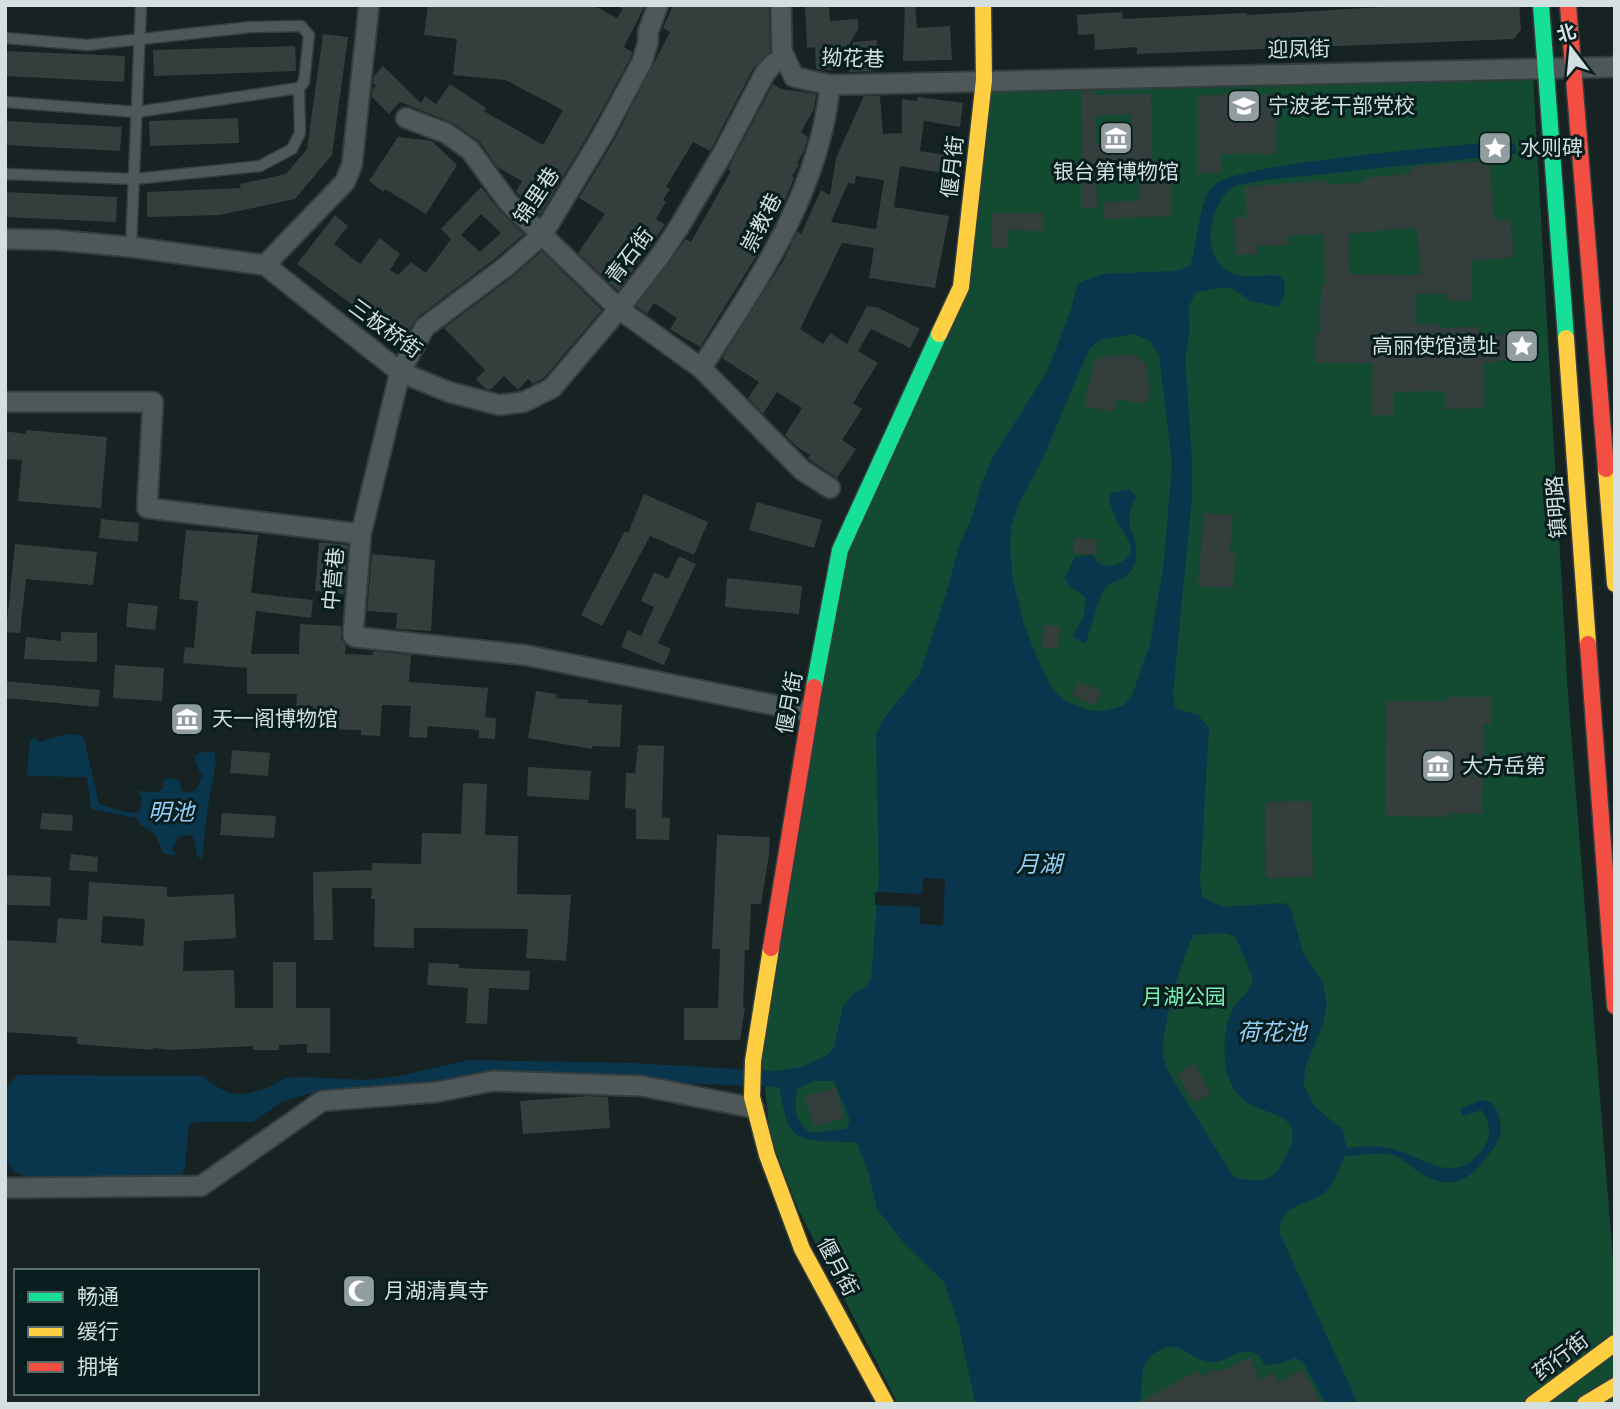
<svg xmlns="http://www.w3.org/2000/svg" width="1620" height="1409" font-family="'Alegreya Sans','Noto Sans SC',sans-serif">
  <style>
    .green { fill: #124a32 }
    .water { fill: #0a364d; fill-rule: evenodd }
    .pier { fill: #172222 }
    .building { fill: #343e3d; fill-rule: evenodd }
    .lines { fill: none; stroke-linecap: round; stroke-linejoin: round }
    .lane-casing { stroke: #353d3e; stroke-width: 13 }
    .street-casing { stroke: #353d3e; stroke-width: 23 }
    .fast-casing { stroke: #353d3e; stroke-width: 19 }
    .slow-casing { stroke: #353d3e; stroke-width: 19 }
    .jam-casing { stroke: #353d3e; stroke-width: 19 }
    .lane { stroke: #4f5859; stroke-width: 10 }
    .street { stroke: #4f5859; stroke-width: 19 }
    .fast { stroke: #16e098; stroke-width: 16 }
    .slow { stroke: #ffcf43; stroke-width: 16 }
    .jam { stroke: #f24e42; stroke-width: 16 }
    .labels { text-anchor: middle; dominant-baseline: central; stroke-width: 6; stroke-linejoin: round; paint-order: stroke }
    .street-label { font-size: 21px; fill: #d3dfe0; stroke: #081d1d }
    .poi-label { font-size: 21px; fill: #d3dfe0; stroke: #081d1d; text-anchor: start }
    .park-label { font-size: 21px; fill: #79f0b4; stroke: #081d1d }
    .water-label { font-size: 23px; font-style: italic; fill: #93cff6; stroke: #081d1d }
  </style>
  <rect width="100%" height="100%" fill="#172222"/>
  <!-- green -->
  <path class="green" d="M1533 76 1568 694 1615 1285V1404H898L798 1209 770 1136 762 1060 845 551 964 288 991 86Z"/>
  <!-- water -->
  <path class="water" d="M1503 141 1512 143 1516 146V154L1264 180C1253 183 1236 183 1228 191 1209 210 1201 253 1226 270 1244 282 1261 273 1280 276 1289 284 1284 297 1279 307L1250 301 1234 289 1223 287 1195 293 1188 309 1190 331 1185 357 1192 459V497L1173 694 1175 708 1198 715 1209 728 1200 881 1202 897 1224 907 1281 903 1286 904 1291 909 1303 953 1322 981 1327 1002 1324 1021 1305 1068 1304 1086 1315 1107 1342 1129 1347 1148C1364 1146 1379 1145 1396 1150 1424 1158 1450 1182 1475 1158 1481 1152 1488 1143 1489 1135 1490 1126 1487 1116 1481 1110L1463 1116 1460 1109 1480 1100 1491 1102C1501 1115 1505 1132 1495 1146 1475 1173 1460 1193 1425 1176 1415 1171 1408 1162 1398 1157 1383 1150 1361 1156 1345 1156 1339 1168 1336 1182 1326 1191 1307 1208 1279 1201 1280 1234L1358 1404H1326L1303 1362 1296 1358 1277 1364 1265 1365 1258 1354C1231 1346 1231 1363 1211 1362 1200 1362 1190 1353 1181 1349 1173 1345 1167 1347 1160 1350 1134 1362 1146 1384 1139 1404H977L974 1398 959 1326 944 1282 904 1243 877 1209 868 1171 857 1143C837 1140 798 1146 789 1126 784 1115 782 1099 779 1087L473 1075 401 1088 307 1094 282 1102 253 1122H196L189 1125 185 1168 180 1177 34 1179 14 1172 5 1158V1088L18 1075 203 1076 212 1084 229 1093 245 1094 267 1088 285 1078 303 1077 367 1080 399 1076 469 1060 633 1063 774 1071 802 1067 826 1056 834 1047 843 1007 854 993 867 986 871 978 879 877 876 735 882 721 920 673 946 594 959 547 973 514 982 482 993 457 1047 372 1070 312 1078 283 1103 274 1175 271 1190 266C1198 244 1198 200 1214 185 1235 163 1458 146 1503 141ZM1134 334 1150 341 1159 355 1172 463 1164 562 1150 644 1132 696 1122 706 1103 711 1087 710 1065 701 1053 690 1038 660 1024 625 1013 581 1010 550 1011 527 1018 505 1043 458 1089 349 1100 340ZM1223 933 1235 936 1253 978C1252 990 1239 999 1233 1009 1224 1025 1223 1049 1226 1067 1228 1080 1234 1091 1244 1100 1267 1118 1309 1111 1286 1156 1281 1164 1278 1173 1270 1177 1257 1183 1246 1181 1233 1176L1167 1070C1166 1064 1163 1058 1163 1053 1162 1027 1181 958 1194 935ZM814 1081H834L850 1120 846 1129 811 1133C794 1121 794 1109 797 1089Z
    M1130 489 1136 497C1133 504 1129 510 1129 518 1129 534 1142 543 1134 565 1130 579 1114 579 1105 588 1100 594 1090 630 1087 640L1084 643 1076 639 1073 635 1083 619 1086 598 1069 586 1065 577 1075 557 1092 555 1098 563C1105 566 1114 567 1120 563 1141 551 1126 538 1119 525 1115 517 1111 508 1109 499L1111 493Z
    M67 734 79 735 84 738 99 804 128 813 139 812 142 798 138 791 157 792 163 789V781L169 778 179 780 182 791 188 793 196 790 203 774 200 773 194 757 199 753 214 751 216 762 207 812 202 859 198 857C195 850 196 843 192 836L186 835 178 837 172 850 175 853 173 856 163 853C156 835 157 834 139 824L137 818 91 809 87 777 29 776 27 773 30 740 35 738 39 742Z"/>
  <!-- pier -->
  <path class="pier" d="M923 878 945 879 943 925 920 924V907L875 905V892L922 894Z"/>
  <!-- building -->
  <path class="building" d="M428 5H593L617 18 623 9 616 5H645L624 47 632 52 631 57 591 130 540 215 516 192 522 181 497 167 480 142 453 123 400 102 389 114 372 97V90L376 86 373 84 374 76 383 66 421 103 425 96 436 104 450 84 486 108 484 111 543 145 563 110 505 80 453 75 457 39 424 35Z
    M673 5H769L770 52 754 67 710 151 693 142 666 187 670 189 663 200 666 202 656 219 665 225 618 291 578 253 605 214 579 198 613 142 670 32 663 28Z
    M805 5H829L830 21 858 19V29L835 70 816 69 815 47 807 48Z
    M905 5H915L917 28 950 26 952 60 903 61Z
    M1383 5H1519L1521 29 1514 39 1137 54V47L1095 50 1094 34 1078 35 1077 15 1122 12 1123 19 1246 13 1247 15 1383 7Z
    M323 34 348 37 332 155 295 199 220 215 147 217V192L241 188 240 184 286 174 307 149Z
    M877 40 879 71 849 72 853 42Z
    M295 46 296 71 154 76 153 50Z
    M5 51 125 56 124 82 5 76Z
    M773 84 781 89 816 94 814 109 801 132 808 137 804 151 797 163 799 165 792 176 794 178 779 214 763 205 747 230 764 238 759 249 760 250 700 347 670 329 677 318 654 303 647 314 636 306 686 239 691 242 731 171 728 169Z
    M1094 91V95L1151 94 1153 180 1171 179V216L1103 219V202L1139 201V169L1096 170 1097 208H1081V180H1083L1081 92ZM1132 114 1133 142 1096 143 1095 116Z
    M1197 95H1277L1276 154H1222V173H1197Z
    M864 96H880L883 134 902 133V99L917 101 918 97 963 103 960 127 924 121 920 151 958 157 955 175 900 166 894 207 949 216 935 288 869 278 874 248 842 243 800 329 823 344 830 333 847 344 867 306 879 308 920 329 910 348 871 329 858 351 878 363 853 403 862 409 842 440 856 449 837 478 810 460 808 458 810 455 797 447 785 435 802 408 777 392 763 414 748 398 759 382 722 358 783 261 797 232 801 234 821 190 830 195 836 158ZM856 176 884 180 876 229 831 222 848 183 855 184Z
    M238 118 239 143 150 146 149 121Z
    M5 121 122 127 120 151 5 145Z
    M398 137 432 141 457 165 426 214 385 189 383 192 369 181Z
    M1489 160 1495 221 1510 219 1514 257 1471 261V301H1448V294H1416V324H1439V328L1479 327V337L1527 331 1531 357 1483 363V408L1445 409V391L1394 392V415H1371L1373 363H1315L1316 333H1320L1321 284H1325L1324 234 1287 236 1288 245 1257 246V254L1236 255 1234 218 1247 217 1244 187 1325 180V185L1365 182V178L1411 173 1410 167ZM1416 227 1421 275 1350 274 1349 234Z
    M481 187 500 211 524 234 496 258 418 317 409 331 377 308 369 317 297 264 335 215 348 226 334 244 360 264 380 238 400 254 390 270 398 275 411 262 426 273 451 239 441 229ZM481 214 501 233 480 252 461 235Z
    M5 192 117 197 116 222 5 217Z
    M992 213H1043V231L1007 230V248H992Z
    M542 251 602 310 544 378 533 384 528 379 518 390 504 376 490 390 486 389 476 379 485 370 444 328 511 278Z
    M1135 354 1146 364 1150 395 1147 401 1143 404 1117 399 1114 412 1084 406 1094 363 1098 358Z
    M26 430 107 437 101 508 18 501 22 460 5 459V431L25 434Z
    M644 494 708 522 694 555 650 536 602 626 581 615 625 531 628 533Z
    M757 502 822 520 814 548 749 530Z
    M1204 513 1233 515 1230 553H1236L1233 588 1198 586Z
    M101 519 139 523 138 542 99 538Z
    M186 530 258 535 251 593 313 600 311 618 256 611 251 654H299L300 624 341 626V639L346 645 345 654 373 655V651L411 655 409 682 488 688 485 717 496 718 495 739 479 738V730L428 726 427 738 409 737 411 706 382 705 380 736 361 735V730L312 729 313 706H296L297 694H247V668L183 663 185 647 194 648 198 601 179 599Z
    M1074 538 1097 539 1096 555 1073 553Z
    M319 542 348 545 344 594 315 591Z
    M15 544 97 552 93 585 26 579 20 633 6 632Z
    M372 554 435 560 431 631 396 629 397 613 367 611Z
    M679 556 696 564 658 643 671 649 664 665 621 647 628 630 641 636 654 607 641 601 654 572 668 579Z
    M727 578 802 586 799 614 725 607Z
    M128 603 158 606 155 630 126 627Z
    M1043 625 1059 626 1058 649 1042 648Z
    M61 632 97 633V662L24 659 26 637 61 641Z
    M115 665 164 668 162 701 113 698Z
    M5 681 100 690 98 707 5 698Z
    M1078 682 1101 691 1095 705 1072 696Z
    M536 691 557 694 556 698 588 700V703L622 705 620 747 592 746V749L528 738Z
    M1448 697H1491V724H1484L1482 814 1448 813 1447 817 1385 816 1386 701H1448Z
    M638 745 664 746 662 817 670 818 669 840 636 839V809L625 808 626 773H635Z
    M232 750 270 753 268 776 230 773Z
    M528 767 591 771 589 800 527 796Z
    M463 783 487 784 485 835 518 836 517 894 571 895 566 961 526 958 528 929 414 928V948L374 947 375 899H371L372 888H332L333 940H314L313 872 372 870V863L421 864 422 833 461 834Z
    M1311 801 1313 877 1266 878 1265 802Z
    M42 813 73 815 72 831 40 829Z
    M222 813 276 816 274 838 220 835Z
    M717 835 770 837 769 854 761 904H751L749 950H745L743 1007H745L740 1040H684V1008H718L720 949H712Z
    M71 854 98 857 97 872 69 870Z
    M5 875 51 877 50 906 5 905Z
    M89 882 167 887V897L234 894 236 938 184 941 183 971 234 970 235 1008H273V962H296V1008H330V1053H307V1044L279 1045V1050H253V1046L172 1050 153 1048V1050L77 1044V1037L5 1032V940L56 943 58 918 87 920ZM103 916 145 919 143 946 101 943Z
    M429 963 459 964V968L530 971 529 990 489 988 487 1024 466 1023 468 988 427 985Z
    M1195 1064 1211 1093 1193 1102 1177 1073Z
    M836 1088 844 1118 814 1126 805 1096Z
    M589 1096 608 1097 610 1128 523 1134 520 1101Z
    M1250 1357 1260 1380 1274 1373 1279 1382 1303 1369 1322 1404H1136L1199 1370 1202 1376 1216 1369 1218 1372Z"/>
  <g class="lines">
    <!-- lane casing -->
    <g class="lane-casing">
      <path id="lane" d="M5 38 87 45 251 27 301 26 309 35 304 82 299 88 137 112 5 102
        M5 174 134 179 260 166 292 149 300 133 299 88
        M131 247 141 5"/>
    </g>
    <!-- street casing -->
    <g class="street-casing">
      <path id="street" d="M781 5 782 51 794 77 830 85 1615 67
        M406 118 446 133 470 150 508 202 619 309 660 256 679 227 723 153 765 73 773 64 785 58
        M5 239 56 240 131 247 265 265 400 372 449 392 499 405 524 402 552 388 619 309 701 368 802 470 830 488
        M265 265 345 182 352 165 369 5
        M701 368C758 281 820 191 830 85
        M5 402H153L147 508 361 534 353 635 355 637 525 655 809 712
        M361 534 400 372 425 327 504 268 542 235 602 136 642 62 648 42V32L658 5
        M5 1188 201 1186 322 1101 437 1092 493 1081 642 1086 754 1108"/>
    </g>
    <!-- fast casing -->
    <g class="fast-casing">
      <path id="fast" d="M1541 5 1566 338
        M814 687 840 550 939 334"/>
    </g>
    <!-- slow casing -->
    <g class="slow-casing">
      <path id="slow" d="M939 334 961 287 984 80 983 5
        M1566 338 1588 644
        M1606 469 1615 584
        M771 948 753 1061 752 1097 767 1155 802 1249 886 1404
        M1533 1404 1615 1343
        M1585 1404 1615 1386"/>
    </g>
    <!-- jam casing -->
    <g class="jam-casing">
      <path id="jam" d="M1568 5 1606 469
        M1588 644 1615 1006
        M771 948 814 687"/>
    </g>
    <!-- lane -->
    <use href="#lane" class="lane"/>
    <!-- street -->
    <use href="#street" class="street"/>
    <!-- fast -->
    <use href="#fast" class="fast"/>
    <!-- slow -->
    <use href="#slow" class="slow"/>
    <!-- jam -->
    <use href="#jam" class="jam"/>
  </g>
  <!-- icons -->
  <defs>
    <g id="university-square" transform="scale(1.75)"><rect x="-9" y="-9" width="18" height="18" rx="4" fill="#919d9e" stroke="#081d1d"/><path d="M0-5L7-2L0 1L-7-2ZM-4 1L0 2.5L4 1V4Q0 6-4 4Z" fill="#fff"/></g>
    <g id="museum-square" transform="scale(1.75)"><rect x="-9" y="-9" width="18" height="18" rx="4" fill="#919d9e" stroke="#081d1d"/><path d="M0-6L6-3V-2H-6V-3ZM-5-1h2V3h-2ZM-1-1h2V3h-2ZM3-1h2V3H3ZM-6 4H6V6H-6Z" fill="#fff"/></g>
    <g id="sight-square" transform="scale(1.75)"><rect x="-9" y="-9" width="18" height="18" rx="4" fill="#919d9e" stroke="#081d1d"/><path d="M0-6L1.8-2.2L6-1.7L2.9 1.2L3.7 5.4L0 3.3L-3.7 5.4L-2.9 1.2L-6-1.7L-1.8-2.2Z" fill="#fff"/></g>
    <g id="mosque-square" transform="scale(1.75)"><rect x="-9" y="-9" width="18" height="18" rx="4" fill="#919d9e" stroke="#081d1d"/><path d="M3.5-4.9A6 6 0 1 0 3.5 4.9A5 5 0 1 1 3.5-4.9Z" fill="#fff"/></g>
  </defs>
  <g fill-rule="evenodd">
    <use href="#university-square" x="1244" y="106"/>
    <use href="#museum-square" x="1116" y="138"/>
    <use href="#sight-square" x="1495" y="148"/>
    <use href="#sight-square" x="1522" y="346"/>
    <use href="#museum-square" x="187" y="719"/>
    <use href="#museum-square" x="1438" y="766"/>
    <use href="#mosque-square" x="359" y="1291"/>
  </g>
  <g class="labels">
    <!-- street labels -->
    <g class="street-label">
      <text transform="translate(1299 50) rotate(-1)">迎凤街</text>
      <text transform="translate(853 59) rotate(2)">拗花巷</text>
      <text transform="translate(953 167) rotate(-84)">偃月街</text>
      <text transform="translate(537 196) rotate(-56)">锦里巷</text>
      <text transform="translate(762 223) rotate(-63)">崇教巷</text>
      <text transform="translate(630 256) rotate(-53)">青石街</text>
      <text transform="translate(385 329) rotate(36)">三板桥街</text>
      <text transform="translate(1557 507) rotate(-94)">镇明路</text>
      <text transform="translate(334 579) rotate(-85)">中营巷</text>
      <text transform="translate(790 703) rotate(-80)">偃月街</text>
      <text transform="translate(837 1267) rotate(62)">偃月街</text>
      <text transform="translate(1561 1357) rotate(-37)">药行街</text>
    </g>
    <!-- poi labels -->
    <g class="poi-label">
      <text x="1268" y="106">宁波老干部党校</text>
      <text x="1520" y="148">水则碑</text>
      <text x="1116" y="172" text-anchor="middle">银台第博物馆</text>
      <text x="1498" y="346" text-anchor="end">高丽使馆遗址</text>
      <text x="212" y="719">天一阁博物馆</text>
      <text x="1462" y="766">大方岳第</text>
      <text x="384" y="1291">月湖清真寺</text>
    </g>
    <!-- park labels -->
    <g class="park-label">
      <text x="1184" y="997">月湖公园</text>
    </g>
    <!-- water labels -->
    <g class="water-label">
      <text x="171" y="813">明池</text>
      <text x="1039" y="865">月湖</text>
      <text x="1272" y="1033">荷花池</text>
    </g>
  </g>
  <!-- border -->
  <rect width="1620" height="1409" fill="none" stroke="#d3dfe0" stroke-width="14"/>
  <!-- legend -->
  <rect x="14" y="1269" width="245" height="126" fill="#081d1d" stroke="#596b6b" stroke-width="2"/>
  <rect x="28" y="1292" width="35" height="10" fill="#16e098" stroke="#596b6b" stroke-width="2"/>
  <text x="77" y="1304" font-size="21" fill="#d3dfe0">畅通</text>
  <rect x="28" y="1327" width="35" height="10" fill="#ffcf43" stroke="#596b6b" stroke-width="2"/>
  <text x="77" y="1339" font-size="21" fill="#d3dfe0">缓行</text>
  <rect x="28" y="1362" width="35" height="10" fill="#f24e42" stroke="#596b6b" stroke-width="2"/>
  <text x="77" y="1374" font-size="21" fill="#d3dfe0">拥堵</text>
  <!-- north arrow -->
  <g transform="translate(1571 49) rotate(344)" stroke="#081d1d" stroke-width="5" paint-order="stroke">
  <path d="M0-5L12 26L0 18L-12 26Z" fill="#d3dfe0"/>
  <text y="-10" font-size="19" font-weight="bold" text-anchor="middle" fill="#d3dfe0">北</text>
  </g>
</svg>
